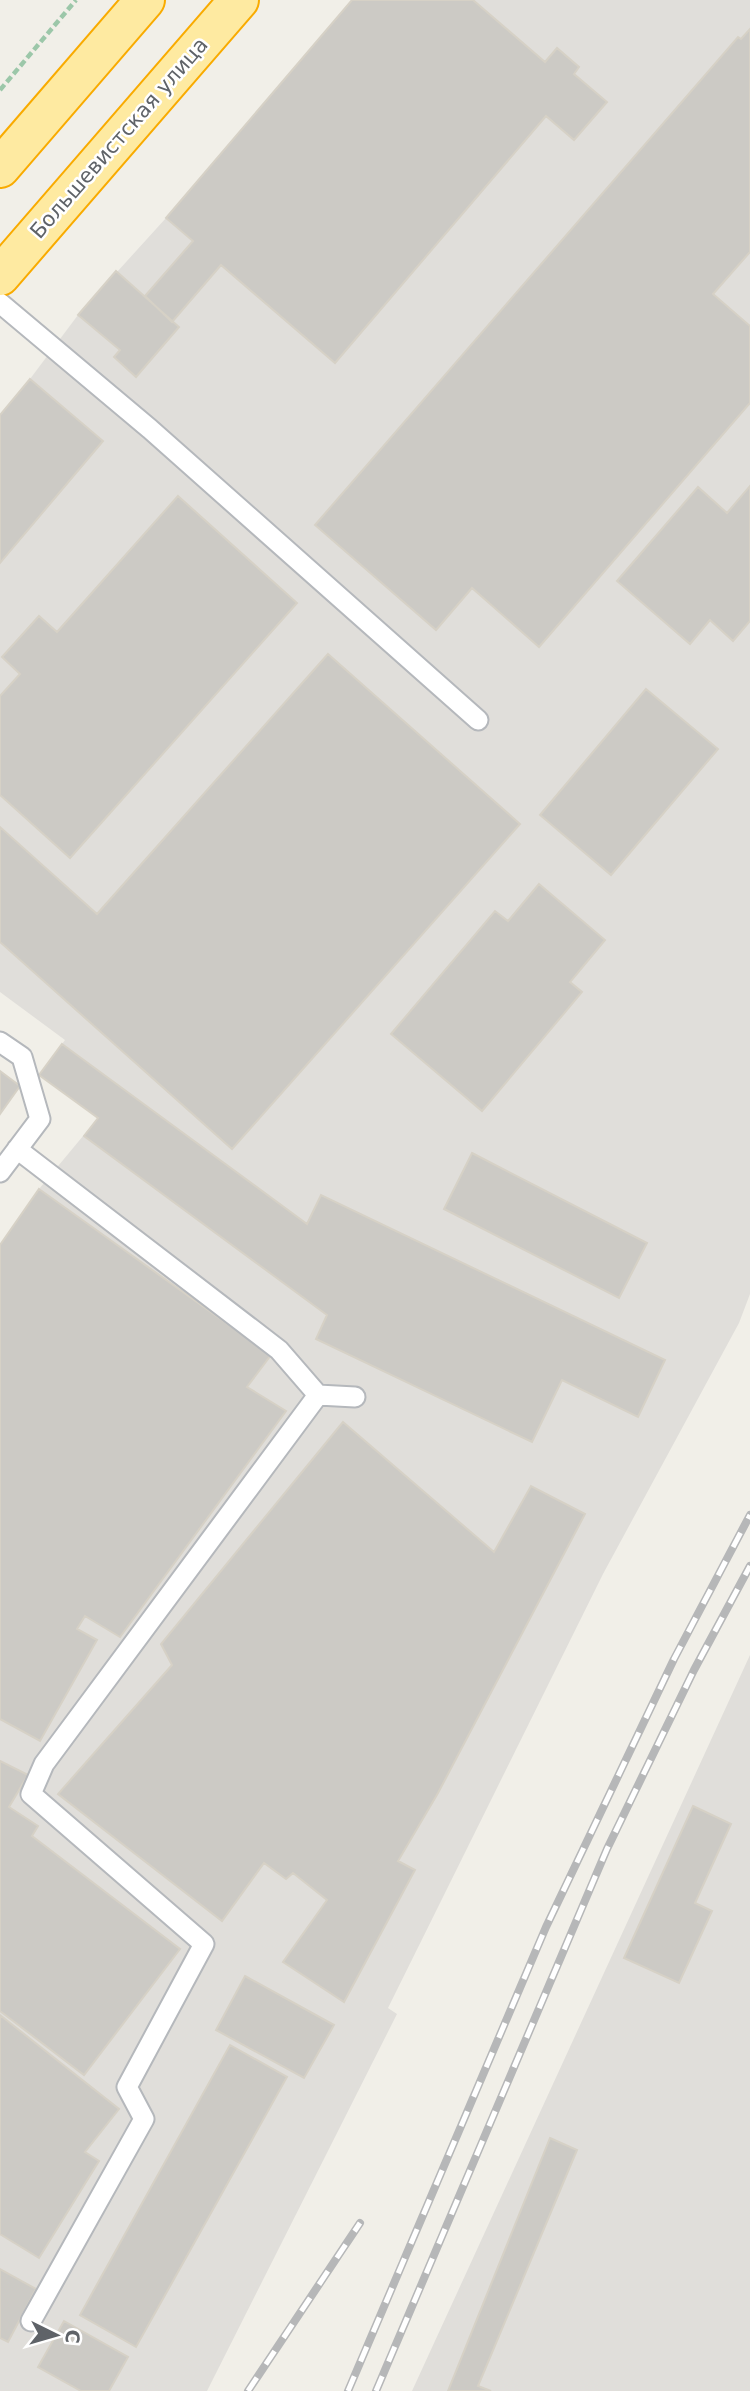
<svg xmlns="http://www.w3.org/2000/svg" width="750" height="2391" font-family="'DejaVu Sans',sans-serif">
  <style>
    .industrial { fill: #e0deda }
    .building { fill: #cccac5; stroke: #d6d1c6; stroke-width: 2 }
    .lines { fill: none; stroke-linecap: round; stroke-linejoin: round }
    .service-casing { stroke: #b5b8bc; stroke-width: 23 }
    .trunk-casing { stroke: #f9ab00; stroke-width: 42 }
    .path { stroke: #9cc7a9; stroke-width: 4.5; stroke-dasharray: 7 3.5; stroke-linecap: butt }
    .service { stroke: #fff; stroke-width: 19 }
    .trunk { stroke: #feeaa1; stroke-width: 38 }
    .rail-casing { stroke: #b6b7b8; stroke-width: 8 }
    .rail { stroke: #fff; stroke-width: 5; stroke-dasharray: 16; stroke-linecap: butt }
    .labels { text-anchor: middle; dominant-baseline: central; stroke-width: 5; stroke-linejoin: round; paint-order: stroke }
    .street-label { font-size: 21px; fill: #5f6368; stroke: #fff }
  </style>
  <rect width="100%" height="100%" fill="#f1efe8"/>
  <!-- industrial -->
  <path class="industrial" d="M352 0H750V1294L739 1323 603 1574 388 2008 397 2014 207 2391H0V1245L39 1189 98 1118 39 1075 65 1040 0 992V415L30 379 78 315 166 218Z
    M750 1655V2391H412Z"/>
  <!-- building -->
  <path class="building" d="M352 0H473L545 62 557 48 579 67 574 74 607 102 574 140 546 116 335 363 221 265 172 322 145 296 193 241 166 218Z
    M750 29V252L713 294 750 326V403L539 647 472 588 436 630 315 525 738 37 741 39Z
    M116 271 179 327 136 377 114 357 120 350 78 315Z
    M30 379 103 441 0 563V415Z
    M750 486V621L733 641 710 620 690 644 617 581 698 487 727 513Z
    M178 496 297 603 70 858 0 795V696L20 674 2 657 39 616 57 632Z
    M328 654 520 824 232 1149 0 942V827L97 914Z
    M646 689 718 749 611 875 540 815Z
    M539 884 605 940 570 982 582 992 482 1111 391 1034 495 911 508 921Z
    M62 1044 307 1224 321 1195 665 1360 638 1417 562 1380 532 1442 316 1339 327 1315 84 1136 98 1118 39 1075Z
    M0 1071 20 1086 0 1114Z
    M472 1153 647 1243 619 1298 444 1209Z
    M39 1189 271 1355 247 1387 286 1411 120 1637 85 1616 77 1629 97 1640 40 1741 0 1719V1245Z
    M343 1422 494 1552 531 1486 585 1514 438 1793 398 1861 415 1870 344 2002 283 1962 327 1900 293 1873 286 1879 264 1863 222 1921 58 1794 172 1665 161 1644Z
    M0 1761 28 1775 9 1807 38 1826 32 1836 180 1949 84 2075 0 2011Z
    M693 1806 731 1824 695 1903 712 1911 679 1983 624 1958Z
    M245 1976 334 2025 304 2078 216 2030Z
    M0 2015 119 2109 85 2152 99 2161 39 2258 0 2234Z
    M230 2045 287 2077 136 2347 80 2315Z
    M550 2138 577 2150 478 2386 491 2391H448Z
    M0 2269 36 2289 8 2342 0 2338Z
    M64 2321 128 2357 109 2391H81L38 2367Z"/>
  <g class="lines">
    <!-- service casing -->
    <g class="service-casing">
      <path id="service" d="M0 303 150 429 478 720
        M0 1042 22 1057 40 1119 0 1172
        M17 1149 279 1350 318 1395
        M31 2321 144 2119 127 2087 204 1944 31 1794 44 1764 318 1395 355 1397"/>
    </g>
    <!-- trunk casing -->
    <g class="trunk-casing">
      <path id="trunk" d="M0 168 145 0
        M0 276 239 0"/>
    </g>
    <!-- path -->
    <path class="path" d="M0 90 76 0"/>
    <!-- service -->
    <use href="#service" class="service"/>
    <!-- trunk -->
    <use href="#trunk" class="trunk"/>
    <!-- rail casing -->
    <g class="rail-casing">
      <path id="rail" d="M248 2391 360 2223
        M348 2391 546 1927 674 1659 750 1515
        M376 2391 607 1849 694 1670 750 1566"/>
    </g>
    <!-- rail -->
    <use href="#rail" class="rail"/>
  </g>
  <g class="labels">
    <!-- street labels -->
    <g class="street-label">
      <text transform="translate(119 138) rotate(-49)">Большевистская улица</text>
    </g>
  </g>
  <!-- north arrow -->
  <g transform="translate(56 2335) rotate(95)" stroke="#ffffff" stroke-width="5" paint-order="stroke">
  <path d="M0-5L12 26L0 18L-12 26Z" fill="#5f6368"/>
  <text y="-10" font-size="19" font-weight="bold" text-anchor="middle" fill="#5f6368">С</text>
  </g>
</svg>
